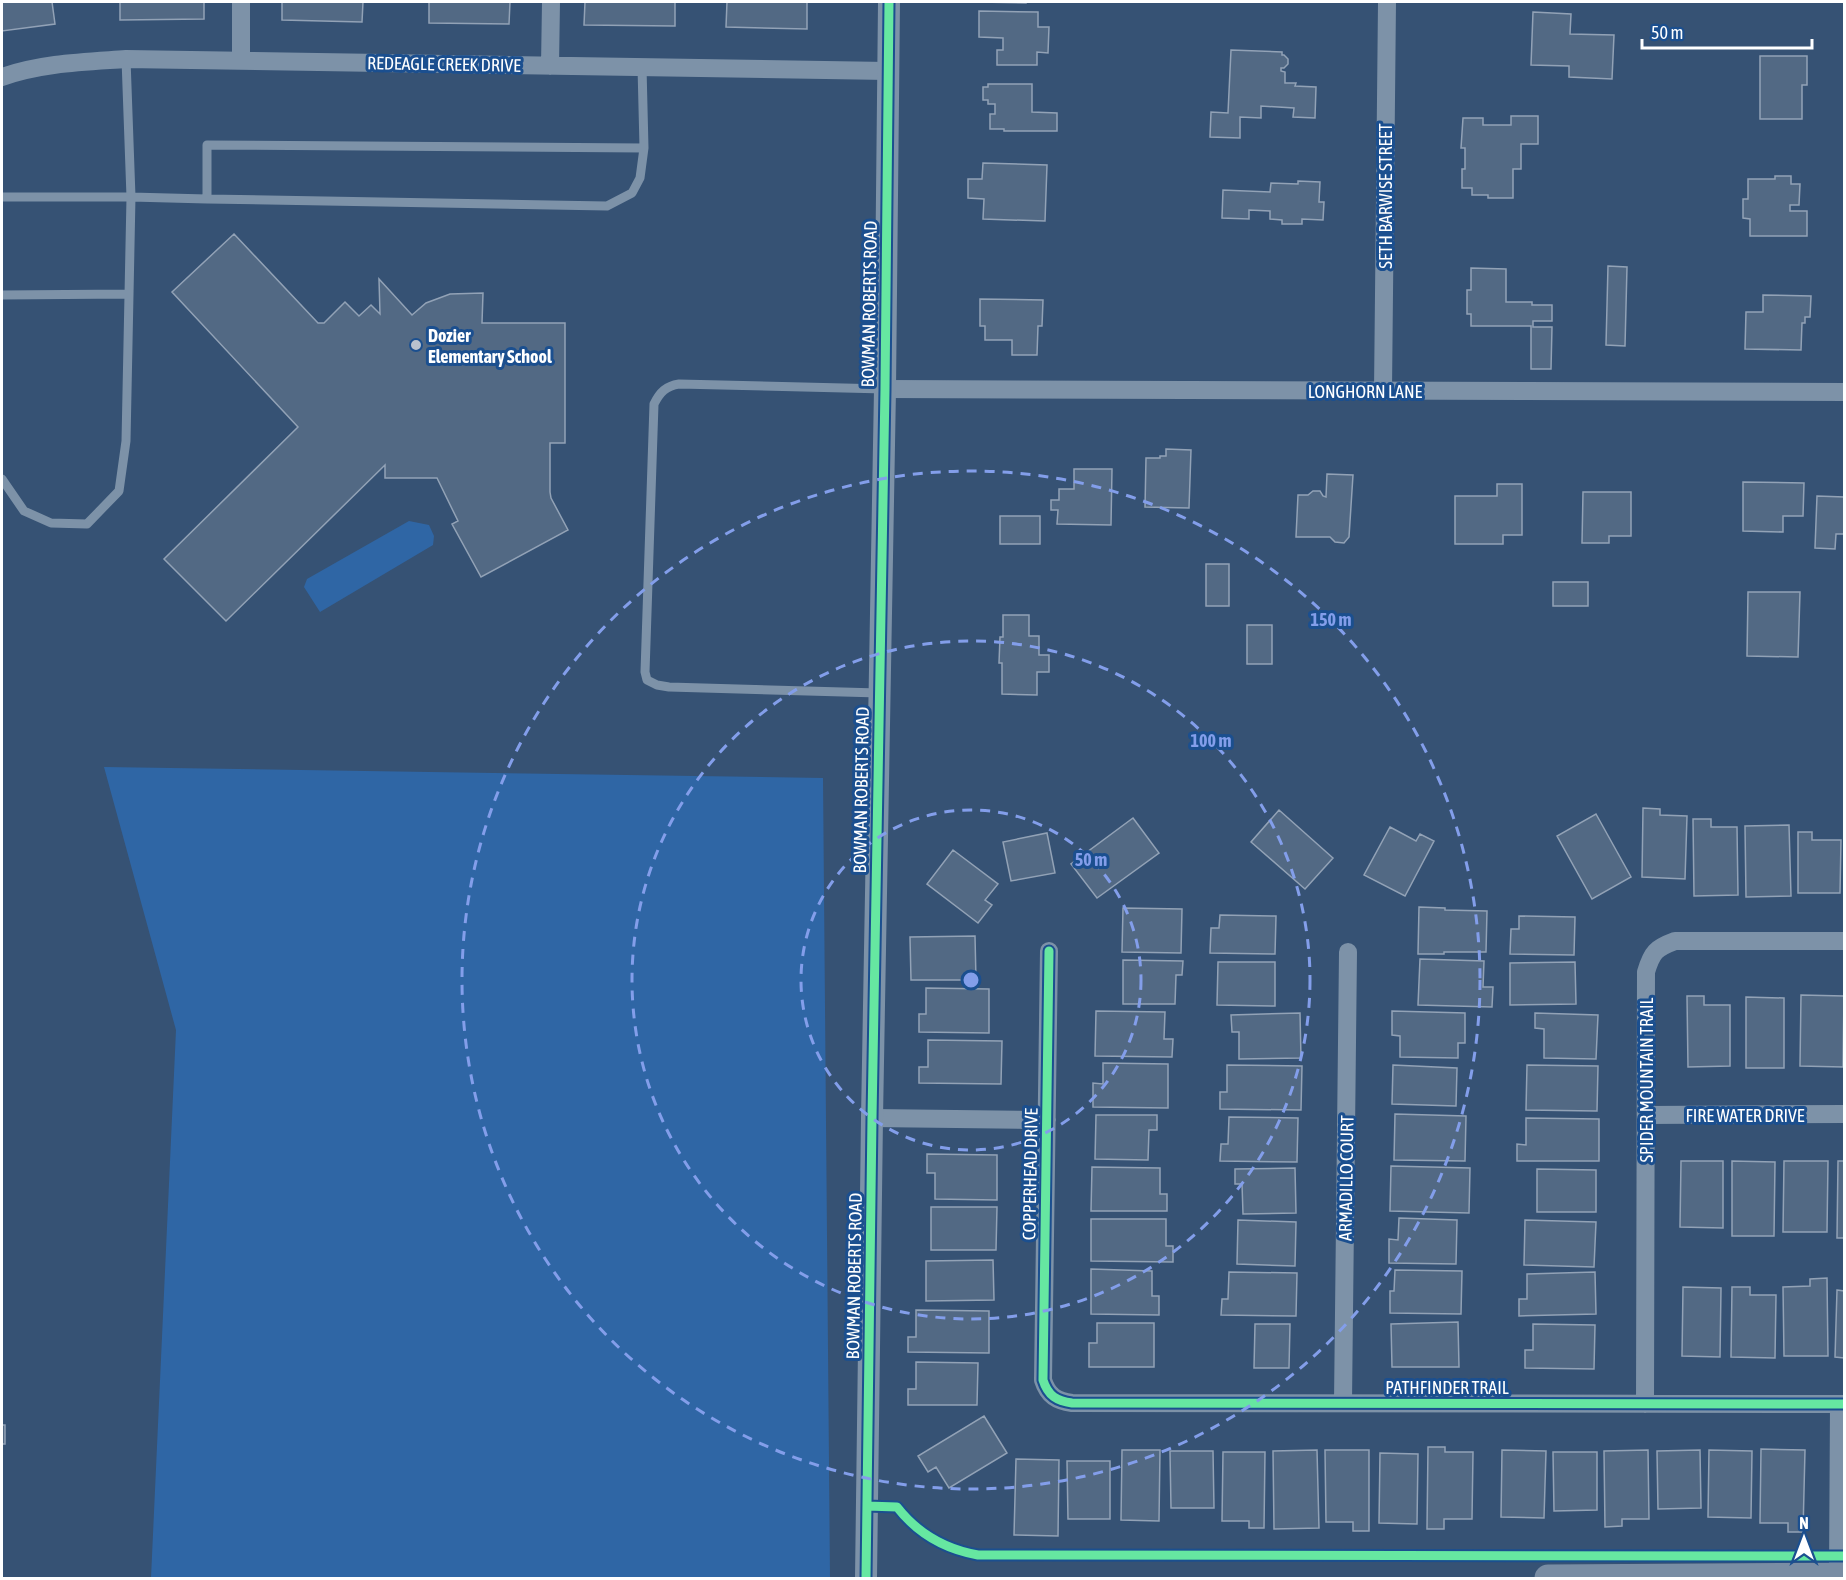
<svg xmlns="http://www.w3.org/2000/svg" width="1846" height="1580" font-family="'Asap Condensed',sans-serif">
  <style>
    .green { fill: #2f66a5 }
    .building { fill: #526984; stroke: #92a2b6; stroke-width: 1.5 }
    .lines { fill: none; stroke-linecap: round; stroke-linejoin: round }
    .service { stroke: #7d92a8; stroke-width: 9 }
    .minor { stroke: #7d92a8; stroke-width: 18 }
    .tertiary { stroke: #7d92a8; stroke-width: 22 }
    .secondary { stroke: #798da4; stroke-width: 27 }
    .cycleway-casing { stroke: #1b4f8f; stroke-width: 13 }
    .cycleway { stroke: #66e7a1; stroke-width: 9 }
    .ring { fill: none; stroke: #839eea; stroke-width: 3; stroke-dasharray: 10 8 }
    .poi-dot { fill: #b9c2ce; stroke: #1b4f8f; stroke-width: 2 }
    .labels { text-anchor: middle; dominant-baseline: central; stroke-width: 6; stroke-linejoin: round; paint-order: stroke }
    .street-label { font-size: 18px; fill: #fff; stroke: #1b4f8f }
    .poi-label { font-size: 18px; font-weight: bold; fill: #fff; stroke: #1b4f8f; text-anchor: start }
    .centre { fill: #839eea; stroke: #1b4f8f; stroke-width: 3 }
    .ring-label { font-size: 18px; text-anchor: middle; font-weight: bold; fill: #839eea; stroke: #1b4f8f; stroke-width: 6; stroke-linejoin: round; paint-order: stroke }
  </style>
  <rect width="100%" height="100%" fill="#365274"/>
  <!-- green -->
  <path class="green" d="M409 521 429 525 434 536 433 545 320 612 304 587 307 579Z
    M104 767 823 778 830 1578H151L176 1030Z"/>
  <!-- building -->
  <path class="building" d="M2 2H52L55 24 2 31Z
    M120 2H204V19L120 20Z
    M282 2H363L362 22 282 20Z
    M429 2H510L509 24 429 23Z
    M585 2H675V26L584 25Z
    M727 2H807V29L726 27Z
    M979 2H1026V3Z
    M979 11 1038 12V27H1049L1048 53 1037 52V65H997V50H1003V38L979 37Z
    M1533 12 1571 14 1570 34 1614 35 1612 79 1569 77V66L1531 65Z
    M1231 50 1282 52V55H1284L1288 59V64L1284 68H1281V71L1285 72V83H1296L1295 86 1316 87 1315 118 1293 117 1294 108 1261 106V118L1240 117V138L1210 137 1211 112 1228 113Z
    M1760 56H1807V85H1802V119H1760Z
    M988 84H1032V112L1057 113V131H1004V129H990V114H995V104H988V100H983V87H988Z
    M1511 116H1538V144H1521V169H1513V198H1488V195H1472V188H1462V169H1465V148H1461L1463 118H1483V125H1511Z
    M983 163 1047 165 1045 221 983 219 984 199 968 198V179H982Z
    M1775 176H1791V184H1800L1799 205H1790V211H1807V236H1750V219L1743 218V199H1748V179H1775Z
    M1298 181 1320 182 1319 202H1324L1323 220 1302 219V224H1282V220L1270 219V211L1249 210V219L1222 218 1223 190 1270 192 1271 183 1298 184Z
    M234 234 318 323H324L345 302 359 316 371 305 380 314 379 279 412 315 426 303 450 294 483 293 482 323H565V443H550V492L551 498 568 530 481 577 452 524 458 521 437 478H385V465L226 621 164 559 298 427 172 292Z
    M1608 266 1627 267 1625 346 1606 345Z
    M1471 268 1506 269V302H1532V305H1552V321H1533V327H1552L1551 369H1531V326H1471V314H1467V290H1471Z
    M1763 295 1811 296 1810 317H1805V323H1802L1801 350 1745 349 1746 312H1763Z
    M980 299 1043 300 1042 326H1038L1037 355H1012V340H985V326H980Z
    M1166 449 1191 450 1189 508 1145 507 1146 458H1160V456H1166Z
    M1074 469H1112L1111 525 1057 524 1058 510H1051V500H1059V489H1074Z
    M1327 474 1353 475 1349 537 1344 543 1335 542 1330 537H1296L1298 495H1308L1313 491H1320L1323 496 1326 497Z
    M1743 482 1804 483 1803 516H1783V532L1743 531Z
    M1497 484H1522V535H1503V544H1455V496H1497Z
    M1583 492H1631V536H1609V543H1582Z
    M1817 496 1844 497V534H1836L1835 549 1815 548Z
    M1000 516H1040V544H1000Z
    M1206 564H1229V606H1206Z
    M1553 582H1588V606H1553Z
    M1748 592H1800L1798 657 1747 656Z
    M1003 615H1029V636H1039V655H1049V672H1037V695L1002 694V663H999L1000 637H1003Z
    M1247 625H1272V664H1247Z
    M1643 808 1660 809V815L1687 816 1685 879 1642 877Z
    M1279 810 1333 858 1305 889 1251 842Z
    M1596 814 1631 877 1592 899 1557 836Z
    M1133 818 1159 853 1097 898 1071 864Z
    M1693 819H1711V827H1737L1738 895 1694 896Z
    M1789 825 1791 896 1746 897 1745 826Z
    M1390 827 1416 841 1420 834 1434 841 1405 896 1364 875Z
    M1798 832H1812V840H1841L1840 893H1798Z
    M1047 833 1055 873 1011 881 1003 842Z
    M953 850 998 884 985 900 992 905 978 923 927 884Z
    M1419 907 1445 908V910L1487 911 1486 952H1444V954H1418Z
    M1123 908 1182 909 1181 953 1122 952Z
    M1220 915 1276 916 1275 954 1210 953 1211 928H1219Z
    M1519 916 1575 917 1574 955 1510 954 1511 929H1519Z
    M975 936 976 980H911L910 937Z
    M1420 959 1484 961 1483 987H1493L1492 1007 1418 1005Z
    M1123 960 1183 961 1182 975H1176L1175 1004H1123Z
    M1218 962H1275V1006L1217 1005Z
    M1575 962 1576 1004 1510 1005V963Z
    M926 988 989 989V1033L919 1032V1014H926Z
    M1801 995 1844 996 1843 1067 1800 1066Z
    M1687 996H1704V1005H1730V1066L1688 1067Z
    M1746 997 1784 998V1068H1746Z
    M1096 1011 1165 1012 1164 1039H1173L1172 1057 1095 1056Z
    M1392 1011 1465 1013V1043H1458V1058L1400 1057V1036L1392 1035Z
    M1300 1013 1301 1058 1239 1059V1032H1232L1231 1015Z
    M1535 1013 1598 1015 1596 1059 1544 1058V1029L1535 1028Z
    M928 1040 1002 1041 1001 1084 919 1083V1067H928Z
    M1103 1063 1168 1064V1108L1093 1107V1083L1103 1084Z
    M1227 1065 1302 1066 1301 1110 1220 1109V1092H1227Z
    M1393 1065 1457 1068 1456 1106 1392 1104Z
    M1527 1065 1598 1066 1597 1111 1526 1110Z
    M1395 1114 1466 1116 1465 1161 1394 1160Z
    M1096 1115H1157V1130H1149L1148 1160 1095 1159Z
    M1229 1117 1298 1118 1297 1162 1220 1161 1221 1144H1228Z
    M1526 1118 1599 1119V1161H1517V1144L1526 1145Z
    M927 1154 997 1155V1200L935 1199V1173H927Z
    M1681 1161H1723V1228L1680 1227Z
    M1732 1161 1775 1162 1774 1236H1732Z
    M1784 1161H1828L1827 1232H1783Z
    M1838 1161H1844V1238H1837Z
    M1391 1166 1470 1168 1469 1213 1390 1211Z
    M1092 1167 1160 1168V1194H1167V1211H1091Z
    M1295 1168 1296 1213 1243 1214 1242 1184H1235V1169Z
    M1537 1169 1596 1170V1212H1537Z
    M931 1207H997L996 1250H931Z
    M1399 1218 1457 1220 1456 1264 1389 1263V1239L1398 1240Z
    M1091 1219H1166V1246H1173V1262L1091 1261Z
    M1238 1220 1296 1222 1295 1266 1237 1264Z
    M1525 1220 1596 1222 1594 1267 1524 1265Z
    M993 1260 994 1300 926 1301V1261Z
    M1091 1269 1152 1271V1296H1159V1315L1091 1314Z
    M1395 1270 1462 1271 1461 1314 1390 1313V1291H1394Z
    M1229 1272 1297 1273 1296 1316 1221 1315 1222 1299H1228Z
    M1595 1272 1596 1314 1519 1316V1299H1527V1274Z
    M1827 1278 1828 1356H1784L1783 1287 1810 1286V1279Z
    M1683 1287 1721 1288 1720 1357 1682 1356Z
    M1732 1287H1750V1295H1776L1775 1358 1731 1357Z
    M1837 1290 1844 1291V1358L1835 1357Z
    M916 1310 989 1311V1353L908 1352V1337H916Z
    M1458 1322 1459 1367H1392L1391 1324Z
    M1097 1323H1154V1367H1089V1343H1097Z
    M1255 1324H1290L1289 1368H1254Z
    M1533 1324 1595 1325 1594 1369 1525 1368V1350H1533Z
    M916 1362 978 1363 977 1405H908V1389H916Z
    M984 1416 1007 1453 949 1488 936 1467 928 1472 918 1456Z
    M2 1425H5V1444H2Z
    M1428 1447H1445V1452H1473L1472 1519H1444V1529H1427Z
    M1761 1449 1805 1450 1803 1532H1788V1523H1760Z
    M1122 1450H1160L1159 1521 1121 1520Z
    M1317 1450 1319 1528 1274 1529 1273 1451Z
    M1325 1450H1369V1531H1353V1522H1326Z
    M1502 1450 1546 1451 1544 1518 1501 1517Z
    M1648 1450 1649 1519H1622V1526L1605 1527 1604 1451Z
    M1700 1450 1701 1508 1658 1509 1657 1451Z
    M1709 1450 1752 1451 1751 1518 1708 1517Z
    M1170 1451H1213L1214 1508H1171Z
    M1223 1452H1265L1264 1528H1249V1521H1222Z
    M1553 1452H1597V1510L1554 1511Z
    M1380 1453 1418 1454 1417 1524 1379 1523Z
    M1016 1459 1059 1460 1058 1536 1014 1535Z
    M1067 1461H1110V1519H1068Z"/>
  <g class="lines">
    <!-- service -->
    <path class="service" d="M2 197H131L126 59
      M207 199 607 206 632 193 640 178 644 148
      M2 295 129 294
      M2 479 24 511 51 523 87 524 119 491 126 441 131 197 207 199V145L644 148 642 67
      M879 693 669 687 657 685 647 680 645 672 654 404C660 392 666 386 679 384L885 389"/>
    <!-- minor -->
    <path class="minor" d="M241 2V61
      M550 66 551 2
      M2 77C42 63 84 62 126 59L888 71
      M885 389 1844 392
      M1383 391 1387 2
      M1049 951 1043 1380C1048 1396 1057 1401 1072 1403L1844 1404
      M1646 1115 1844 1114
      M872 1118 1047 1120
      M1343 1403 1348 952
      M1645 1404 1646 972C1652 952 1656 948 1675 941H1844
      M1838 1576 1839 1404"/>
    <!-- tertiary -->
    <path class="tertiary" d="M866 1578 872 1118 885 389 889 2"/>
    <!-- secondary -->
    <path class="secondary" d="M1548 1578 1844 1576"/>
    <!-- cycleway casing -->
    <g class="cycleway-casing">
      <path id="cycleway" d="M1049 951 1043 1380C1048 1396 1057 1401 1072 1403L1844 1404
        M867 1506 897 1507C918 1534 944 1549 978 1555L1844 1556
        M866 1578 872 1118 885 389 889 2"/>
    </g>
    <!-- cycleway -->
    <use href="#cycleway" class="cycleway"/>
  </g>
  <!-- distance rings -->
  <g class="ring">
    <circle cx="971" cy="980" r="170"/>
    <circle cx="971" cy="980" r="339"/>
    <circle cx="971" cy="980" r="509"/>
  </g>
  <!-- markers -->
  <circle class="poi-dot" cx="416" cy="345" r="6"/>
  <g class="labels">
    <!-- street labels -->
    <g class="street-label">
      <text transform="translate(444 64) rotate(1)">REDEAGLE CREEK DRIVE</text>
      <text transform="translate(1385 196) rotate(-90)">SETH BARWISE STREET</text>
      <text transform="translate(869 304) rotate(-89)">BOWMAN ROBERTS ROAD</text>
      <text x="1365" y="391">LONGHORN LANE</text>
      <text transform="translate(861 790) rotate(-89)">BOWMAN ROBERTS ROAD</text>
      <text transform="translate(1646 1080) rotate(-90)">SPIDER MOUNTAIN TRAIL</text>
      <text x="1745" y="1115">FIRE WATER DRIVE</text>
      <text transform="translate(1030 1174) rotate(-89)">COPPERHEAD DRIVE</text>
      <text transform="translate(1346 1178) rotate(-89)">ARMADILLO COURT</text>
      <text transform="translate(854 1276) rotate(-89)">BOWMAN ROBERTS ROAD</text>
      <text x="1447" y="1387">PATHFINDER TRAIL</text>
    </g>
    <!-- poi labels -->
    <g class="poi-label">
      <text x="428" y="335">Dozier<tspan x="428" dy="21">Elementary School</tspan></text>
    </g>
  </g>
  <circle cx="971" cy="980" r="9" class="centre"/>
  <g class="ring-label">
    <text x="1331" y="626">150 m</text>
    <text x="1211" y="747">100 m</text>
    <text x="1091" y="866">50 m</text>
  </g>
  <!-- border -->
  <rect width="1846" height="1580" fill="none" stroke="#ffffff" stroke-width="6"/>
  <!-- north arrow -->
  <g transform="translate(1804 1538)" stroke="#1b4f8f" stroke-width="4.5" paint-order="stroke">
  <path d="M0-4.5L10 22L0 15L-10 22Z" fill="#ffffff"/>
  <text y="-9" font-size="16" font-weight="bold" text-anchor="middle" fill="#ffffff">N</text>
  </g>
  <!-- scale -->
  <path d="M1642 39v9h170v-9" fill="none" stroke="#ffffff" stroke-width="3"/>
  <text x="1651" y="39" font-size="18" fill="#ffffff" stroke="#1b4f8f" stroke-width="4.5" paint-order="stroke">50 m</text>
</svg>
